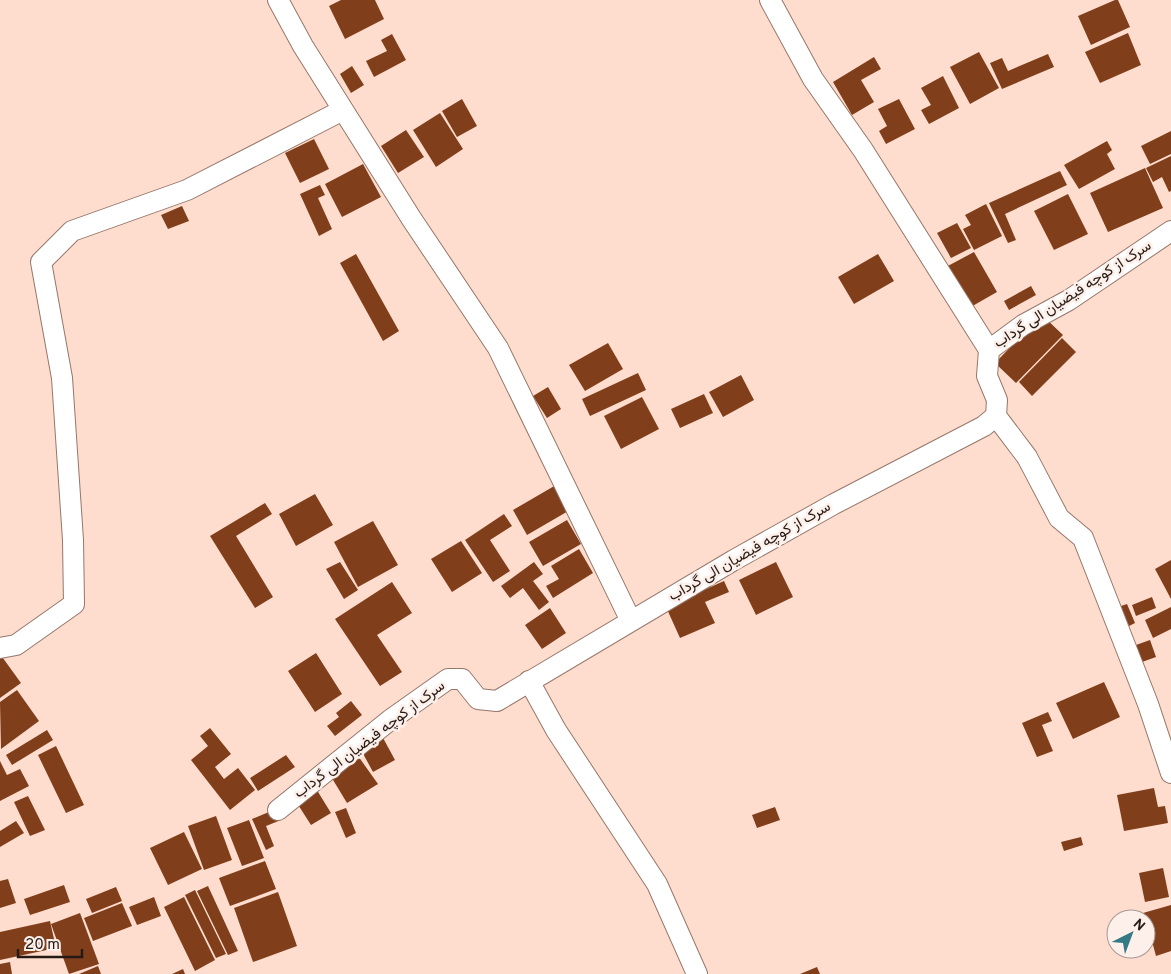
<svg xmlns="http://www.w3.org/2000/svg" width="1171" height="974" font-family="Overpass,Vazirmatn,sans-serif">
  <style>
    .building { fill: #813e1b }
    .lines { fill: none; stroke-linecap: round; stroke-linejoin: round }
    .street-casing { stroke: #95776a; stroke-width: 22 }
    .street { stroke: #fff; stroke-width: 20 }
    .labels { text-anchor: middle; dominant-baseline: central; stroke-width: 5; stroke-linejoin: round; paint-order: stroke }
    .street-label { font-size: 15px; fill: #261a15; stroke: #fdefe9 }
  </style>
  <rect width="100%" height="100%" fill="#feddce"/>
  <!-- building -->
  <path class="building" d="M341 0H375L384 19 345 39 329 6Z
    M1115 0H1118L1130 27 1091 45 1078 16Z
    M1128 33 1141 65 1100 83 1085 52Z
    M392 34 406 60 374 77 366 61 387 51 381 40Z
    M979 52 999 88 970 104 950 67Z
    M1048 54 1054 67 1002 89 990 63 1002 58 1008 71Z
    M874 57 881 69 861 80 874 102 852 115 833 82Z
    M352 66 364 85 351 93 340 74Z
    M943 76 959 108 929 124 921 110 931 105 921 88Z
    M462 99 477 126 457 137 442 111Z
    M899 99 915 129 886 144 879 131 887 126 878 109Z
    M440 113 463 149 436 167 413 130Z
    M406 130 424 157 398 173 381 146Z
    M1171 131V154L1150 164 1141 146Z
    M314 139 329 169 300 183 285 153Z
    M1107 141 1112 150 1107 154 1115 169 1079 189 1064 165Z
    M1171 156V191L1169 192 1162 177 1153 182 1146 168Z
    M363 164 381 197 342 217 325 184Z
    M1145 168 1163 208 1108 232 1090 193Z
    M1060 171 1067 185 1005 214 1016 240 1008 243 989 203Z
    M320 185 325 195 318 198 332 229 319 236 300 194Z
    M1068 194 1088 234 1054 250 1034 211Z
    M986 204 1002 236 974 250 963 229 971 225 965 215Z
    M182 206 189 221 168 229 161 215Z
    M957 223 971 248 951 258 937 233Z
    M974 252 997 292 969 308 946 267Z
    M356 254 399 331 383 341 340 263Z
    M878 254 894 281 854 304 838 277Z
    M1031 286 1036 295 1009 310 1004 301Z
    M1042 315 1063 335 1016 383 995 363Z
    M1062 338 1076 352 1032 396 1019 382Z
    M608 343 623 369 585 391 569 365Z
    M638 373 646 390 590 416 582 399Z
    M741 375 754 400 723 417 709 392Z
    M548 387 561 409 547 418 533 396Z
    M704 394 713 413 680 428 671 409Z
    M642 397 659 429 621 449 604 416Z
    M556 485 570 510 527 535 513 510Z
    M315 494 333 525 296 546 279 514Z
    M265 503 272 514 236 536 273 597 255 608 210 536Z
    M504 514 512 526 490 540 510 571 493 582 465 540Z
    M567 520 581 544 543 566 529 542Z
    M373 521 398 565 358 587 334 542Z
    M461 541 482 573 452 592 431 559Z
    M579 549 593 573 553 598 546 586 559 579 551 566Z
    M1171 560V599L1155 569Z
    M340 562 358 590 344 599 326 569Z
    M534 562 543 574 533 581 549 602 539 610 523 588 510 598 501 586Z
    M776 562 793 597 756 615 739 580Z
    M724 581 729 592 705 602 715 623 680 638 666 607Z
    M392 582 412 613 377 635 402 672 380 686 335 619Z
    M1152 597 1156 608 1136 616 1132 605Z
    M1127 604 1135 623 1129 626 1121 606Z
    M1171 607V629L1153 638 1145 620Z
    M550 608 566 633 542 649 525 625Z
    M1150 640 1156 657 1142 662 1136 645Z
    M316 653 342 694 315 712 288 671Z
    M0 654 21 683 0 698Z
    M1104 682 1120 717 1073 739 1056 703Z
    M17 690 39 721 1 749 0 702Z
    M351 701 362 715 335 736 327 726 339 717 336 713Z
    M1048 712 1052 721 1042 725 1053 751 1037 757 1022 723Z
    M376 725 395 760 373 772 354 737Z
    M210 728 231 754 215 767 224 779 238 768 255 790 230 810 191 760 208 746 200 736Z
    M47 730 53 740 12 765 6 755Z
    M56 746 84 805 66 813 38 755Z
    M351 746 378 784 347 803 327 770Z
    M286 755 295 767 258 791 250 778Z
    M0 761 7 775 20 769 29 786 0 801Z
    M315 787 331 813 311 825 295 800Z
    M1154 788 1158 807 1165 806 1168 823 1124 831 1117 795Z
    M28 796 45 830 30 836 14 802Z
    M775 807 780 820 757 828 752 815Z
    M346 808 356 833 346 838 335 812Z
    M276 809 281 820 266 826 274 846 266 850 252 819Z
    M216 816 232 860 204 870 188 826Z
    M249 820 264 858 242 866 227 828Z
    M16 821 24 833 0 847V831Z
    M184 832 202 869 168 885 150 848Z
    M1081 837 1083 845 1064 851 1061 842Z
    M265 861 276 889 230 906 219 878Z
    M1163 868 1169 897 1145 902 1139 873Z
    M8 879 16 903 0 908V881Z
    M64 885 70 902 30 915 24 899Z
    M208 886 238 951 228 955 197 891Z
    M116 887 122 901 92 913 86 899Z
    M195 890 226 954 216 958 185 895Z
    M278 892 297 946 253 962 234 908Z
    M154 897 161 916 137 925 129 907Z
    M184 897 215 960 195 971 164 907Z
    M122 903 132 926 93 941 84 918Z
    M1171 905V951L1156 956 1146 919 1143 913Z
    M80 913 99 964 69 974 51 924Z
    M50 921 56 948 0 960V932Z
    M10 962 12 974H0V964Z
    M98 966 101 974H79Z
    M817 967 820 974H800Z
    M183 969 185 974H172Z"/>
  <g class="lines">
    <!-- street casing -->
    <g class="street-casing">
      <path id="street" d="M278 0 303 46 411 218 498 348 631 621
        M770 0 813 79 863 150 989 350
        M996 416 1027 457 1059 518 1083 538 1148 704 1171 773
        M0 648 16 645 74 604 73 540 62 378 41 262 72 231 187 190 343 110
        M529 681 556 730 657 884 697 974
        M278 810 390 720 448 679H462L478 699 497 701 734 560 834 504 984 426 996 416 997 400 987 376 989 350 1023 325 1069 300 1171 231"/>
    </g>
    <!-- street -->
    <use href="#street" class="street"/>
  </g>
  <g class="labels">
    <!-- street labels -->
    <g class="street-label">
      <text transform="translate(1073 295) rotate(-33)">سرک از کوچه فیضیان الی گرداب</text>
      <text transform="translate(750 552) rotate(-30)">سرک از کوچه فیضیان الی گرداب</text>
      <text transform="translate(370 740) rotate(-37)">سرک از کوچه فیضیان الی گرداب</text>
    </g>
  </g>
  <!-- north arrow -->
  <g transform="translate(1131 934) rotate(42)"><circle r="24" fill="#fdefe9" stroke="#a79a94"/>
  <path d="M0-4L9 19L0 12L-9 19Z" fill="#337a85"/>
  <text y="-8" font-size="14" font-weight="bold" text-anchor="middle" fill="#261a15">N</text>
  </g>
  <!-- scale -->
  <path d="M18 949v8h64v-8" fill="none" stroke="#261a15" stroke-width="2.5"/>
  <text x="25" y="949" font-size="15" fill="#261a15" stroke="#fdefe9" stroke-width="4" paint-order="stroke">20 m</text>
</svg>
